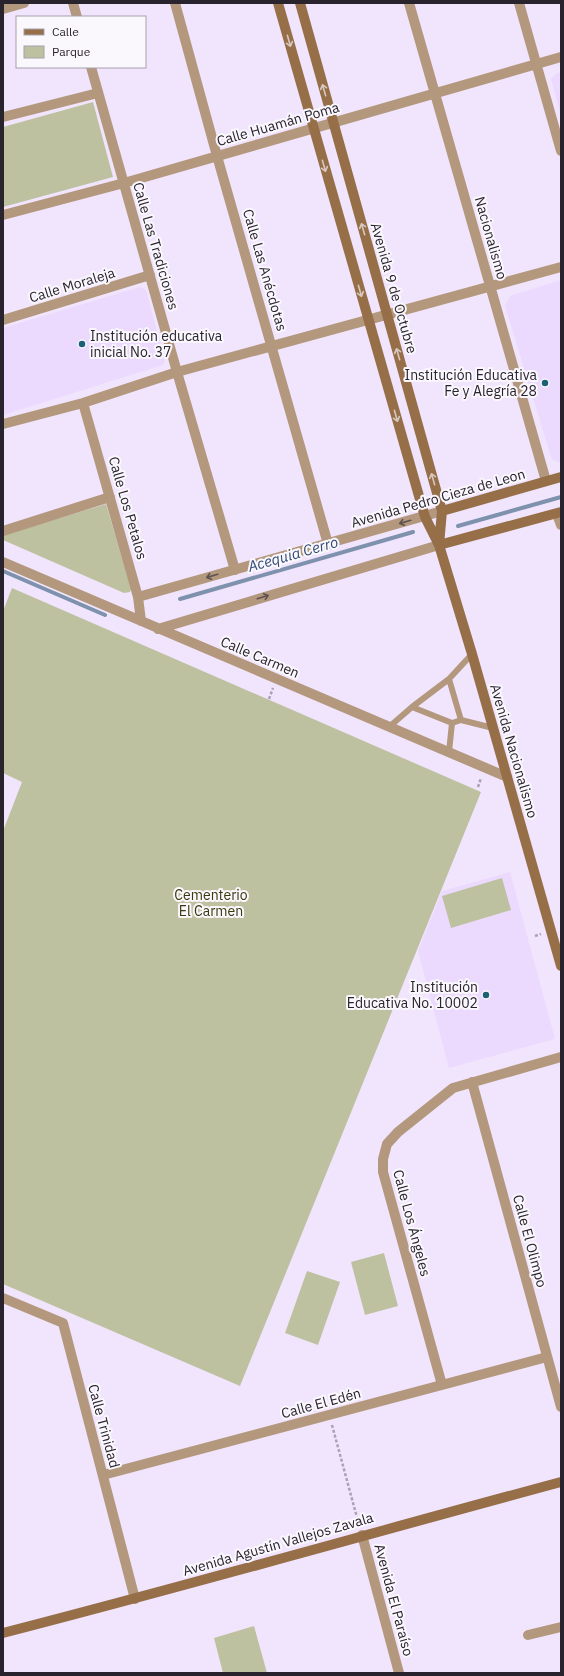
<svg xmlns="http://www.w3.org/2000/svg" width="564" height="1676" font-family="'IBM Plex Sans',sans-serif">
  <style>
    .built { fill: #ecd9fe }
    .green { fill: #bec1a0 }
    .lines { fill: none; stroke-linecap: round; stroke-linejoin: round }
    .stream { stroke: #7e91ad; stroke-width: 4 }
    .path { stroke: #aba1b4; stroke-width: 2.5; stroke-dasharray: 3 2; stroke-linecap: butt }
    .lane { stroke: #b3987e; stroke-width: 6 }
    .street { stroke: #b3987e; stroke-width: 10 }
    .secondary { stroke: #966f49; stroke-width: 10 }
    .oneway { stroke: #d7c7be }
    .oneway2 { stroke: #60524e }
    .poi-dot { fill: #1c6173; stroke: #faf7fd; stroke-width: 1.5 }
    .labels { text-anchor: middle; dominant-baseline: central; stroke-width: 4; stroke-linejoin: round; paint-order: stroke }
    .street-label { font-size: 14px; fill: #29232e; stroke: #faf7fd }
    .poi-label { font-size: 14px; fill: #29232e; stroke: #faf7fd; text-anchor: end }
    .park-label { font-size: 14px; fill: #38390d; stroke: #faf7fd }
    .water-label { font-size: 15px; font-style: italic; fill: #304c75; stroke: #faf7fd }
  </style>
  <rect width="100%" height="100%" fill="#f1e5fd"/>
  <!-- built -->
  <path class="built" d="M561 72V116L551 79 555 74Z
    M561 280V463L552 460 505 306 510 296Z
    M140 287 146 290 165 360 163 365 3 415V328Z
    M510 872 555 1039 449 1068 418 951 442 891Z"/>
  <!-- green -->
  <path class="green" d="M93 102 113 177 3 207V127Z
    M106 504 131 589 130 592 124 593 3 540V535Z
    M12 588 481 792 240 1386 3 1284V831L22 782 3 773V611Z
    M502 878 511 910 451 928 442 896Z
    M384 1253 398 1306 365 1315 351 1262Z
    M307 1271 340 1282 318 1345 285 1333Z
    M254 1626 267 1673H223L214 1638Z"/>
  <g class="lines">
    <!-- stream -->
    <path class="stream" d="M458 526 561 497
      M3 571 105 615
      M180 599 413 532"/>
    <!-- path -->
    <path class="path" d="M269 699 273 688
      M478 787 481 778
      M523 790 531 788
      M535 936 541 934
      M332 1425 359 1525"/>
    <!-- lane -->
    <path class="lane" d="M412 707 449 679
      M461 720 449 679 472 654
      M389 727 412 707 452 723
      M449 752 452 723 461 720 493 728"/>
    <!-- street -->
    <path class="street" d="M73 3 77 17
      M175 3 217 156 328 544
      M409 3 546 481
      M519 3 561 151
      M3 9 24 3
      M91 67 177 372 235 570
      M3 117 98 93
      M3 215 124 183 561 57
      M3 320 150 275
      M83 403 138 597 141 621
      M3 424 83 403 177 372 561 267
      M557 514 561 525
      M3 531 110 497
      M3 562 507 777
      M138 597 442 511
      M158 629 439 545
      M472 1082 561 1407
      M3 1298 63 1323 135 1599
      M442 1385 383 1172V1159L387 1144 398 1132 453 1088 561 1057
      M103 1475 547 1357
      M362 1535 399 1673
      M528 1635 561 1627"/>
    <!-- secondary -->
    <path class="secondary" d="M278 3 425 517 439 545 472 654 561 966
      M300 3 442 511 439 545
      M442 511 561 477
      M439 545 561 512
      M3 1633C190 1585 375 1532 561 1482"/>
  </g>
  <!-- one-way arrows -->
  <defs><path id="oneway-shaft" d="M-6 0H5M1.5-3L5.5 0L1.5 3" fill="none" stroke-width="1.6" stroke-linecap="round" stroke-linejoin="round"/></defs>
  <g class="oneway">
    <use href="#oneway-shaft" transform="translate(289 41) rotate(74)"/>
    <use href="#oneway-shaft" transform="translate(324 90) rotate(-106)"/>
    <use href="#oneway-shaft" transform="translate(324 166) rotate(74)"/>
    <use href="#oneway-shaft" transform="translate(363 229) rotate(-106)"/>
    <use href="#oneway-shaft" transform="translate(360 291) rotate(74)"/>
    <use href="#oneway-shaft" transform="translate(398 354) rotate(-106)"/>
    <use href="#oneway-shaft" transform="translate(396 416) rotate(74)"/>
    <use href="#oneway-shaft" transform="translate(433 479) rotate(-106)"/>
  </g>
  <g class="oneway2">
    <use href="#oneway-shaft" transform="translate(405 522) rotate(164)"/>
    <use href="#oneway-shaft" transform="translate(212 576) rotate(164)"/>
    <use href="#oneway-shaft" transform="translate(263 597) rotate(-17)"/>
  </g>
  <!-- markers -->
  <g class="poi-dot">
    <circle cx="82" cy="344" r="4"/>
    <circle cx="545" cy="383" r="4"/>
    <circle cx="486" cy="995" r="4"/>
  </g>
  <g class="labels">
    <!-- street labels -->
    <g class="street-label">
      <text transform="translate(278 124) rotate(-16)">Calle Huamán Poma</text>
      <text transform="translate(491 238) rotate(74)">Nacionalismo</text>
      <text transform="translate(156 246) rotate(74)">Calle Las Tradiciones</text>
      <text transform="translate(265 270) rotate(74)">Calle Las Anécdotas</text>
      <text transform="translate(72 285) rotate(-17)">Calle Moraleja</text>
      <text transform="translate(394 288) rotate(74)">Avenida 9 de Octubre</text>
      <text transform="translate(438 498) rotate(-16)">Avenida Pedro Cieza de Leon</text>
      <text transform="translate(128 508) rotate(74)">Calle Los Petalos</text>
      <text transform="translate(260 657) rotate(23)">Calle Carmen</text>
      <text transform="translate(514 751) rotate(74)">Avenida Nacionalismo</text>
      <text transform="translate(412 1223) rotate(75)">Calle Los Ángeles</text>
      <text transform="translate(530 1241) rotate(75)">Calle El Olimpo</text>
      <text transform="translate(321 1403) rotate(-15)">Calle El Edén</text>
      <text transform="translate(104 1426) rotate(75)">Calle Trinidad</text>
      <text transform="translate(278 1544) rotate(-16)">Avenida Agustín Vallejos Zavala</text>
      <text transform="translate(394 1600) rotate(75)">Avenida El Paraíso</text>
    </g>
    <!-- poi labels -->
    <g class="poi-label">
      <text x="90" y="336" text-anchor="start">Institución educativa<tspan x="90" dy="16">inicial No. 37</tspan></text>
      <text x="537" y="375">Institución Educativa<tspan x="537" dy="16">Fe y Alegría 28</tspan></text>
      <text x="478" y="987">Institución<tspan x="478" dy="16">Educativa No. 10002</tspan></text>
    </g>
    <!-- park labels -->
    <g class="park-label">
      <text x="211" y="895">Cementerio<tspan x="211" dy="16">El Carmen</tspan></text>
    </g>
    <!-- water labels -->
    <g class="water-label">
      <text transform="translate(293 554) rotate(-16)">Acequia Cerro</text>
    </g>
  </g>
  <!-- border -->
  <rect width="564" height="1676" fill="none" stroke="#29232e" stroke-width="8"/>
  <!-- legend -->
  <rect x="16" y="16" width="130" height="52" fill="#faf7fd" stroke="#a6a2aa"/>
  <rect x="24" y="29" width="20" height="6" fill="#966f49" stroke="#a6a2aa"/>
  <text x="52" y="36" font-size="12" fill="#29232e">Calle</text>
  <rect x="24" y="46" width="20" height="12" fill="#bec1a0" stroke="#a6a2aa"/>
  <text x="52" y="56" font-size="12" fill="#29232e">Parque</text>
</svg>
